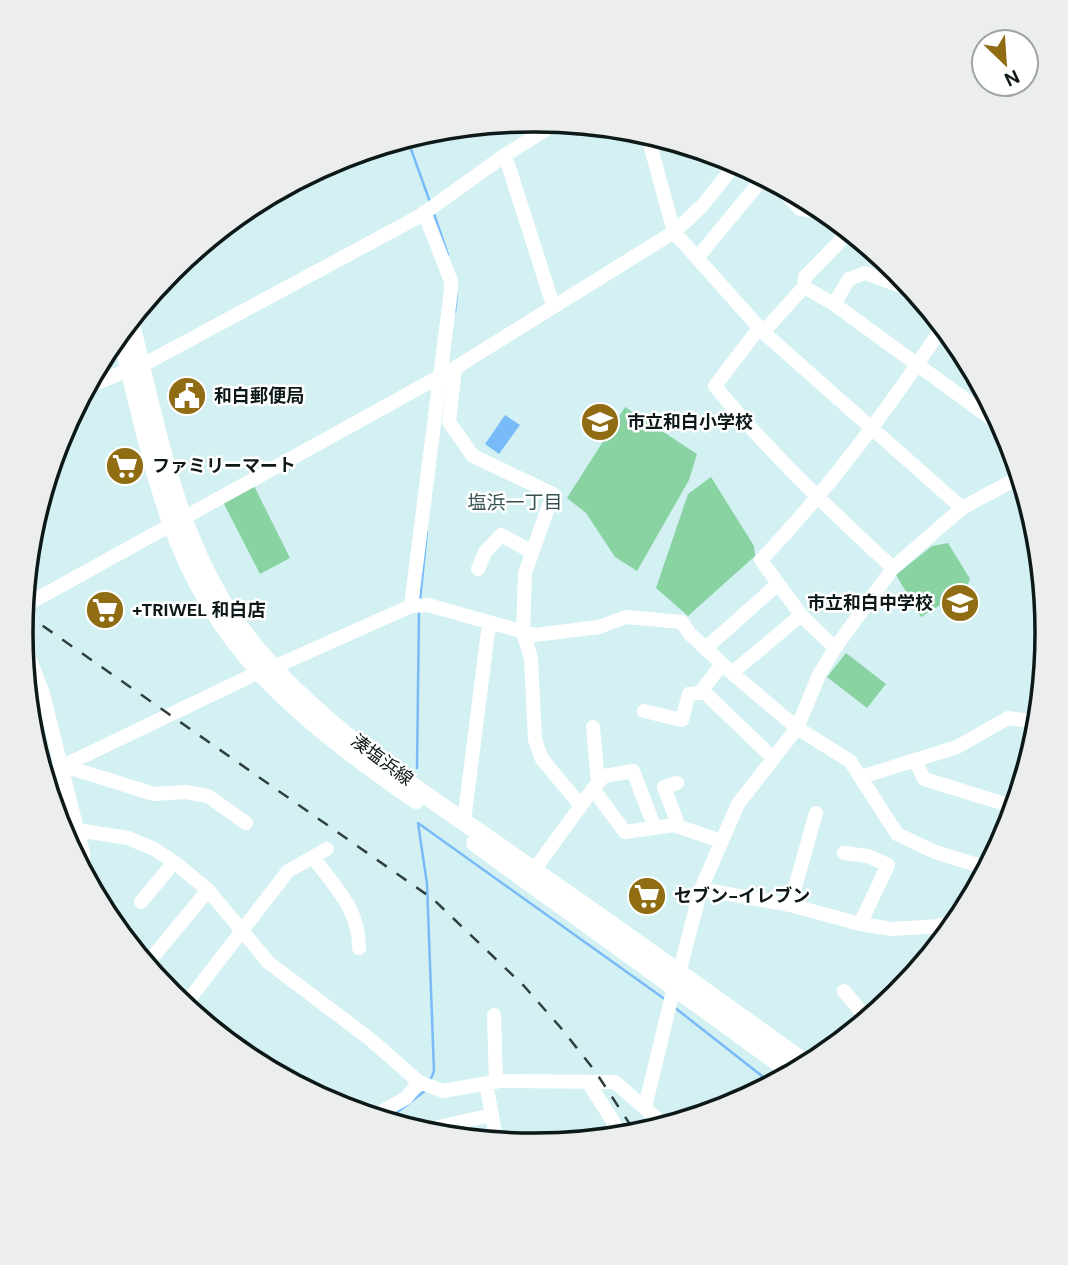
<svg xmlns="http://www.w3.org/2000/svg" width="1068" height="1265" font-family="'DM Sans','Noto Sans JP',sans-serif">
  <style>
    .green { fill: #88d3a1 }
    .water { fill: #79bbf9 }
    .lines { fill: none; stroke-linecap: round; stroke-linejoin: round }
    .stream { stroke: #79bbf9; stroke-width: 2.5 }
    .minor { stroke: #fff; stroke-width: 14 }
    .major { stroke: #fff; stroke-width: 18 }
    .rail { stroke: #2f3e3e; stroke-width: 2.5; stroke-dasharray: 12 12; stroke-linecap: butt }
    .labels { text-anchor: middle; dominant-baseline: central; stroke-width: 5; stroke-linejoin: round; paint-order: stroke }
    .poi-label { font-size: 18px; font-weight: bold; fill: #0d1818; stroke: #fff; text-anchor: start }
    .street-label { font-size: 18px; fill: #0d1818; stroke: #fff }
    .neighbourhood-label { font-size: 19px; fill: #385253; stroke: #fff }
    .rim { fill: none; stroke: #0d1818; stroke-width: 3.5 }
  </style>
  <rect width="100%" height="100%" fill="#d3f1f3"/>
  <!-- green -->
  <path class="green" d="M625 407 697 454 689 480 637 571 615 557 586 513 567 498Z
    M711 477 754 546 755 556 688 616 656 588 688 494Z
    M253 484 290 558 260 574 222 500Z
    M948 543 970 579 966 589 921 617 896 575 932 546Z
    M846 653 886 684 867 708 827 677Z"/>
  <!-- water -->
  <path class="water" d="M505 415 520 425 499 454 485 444Z"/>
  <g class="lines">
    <!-- stream -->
    <path class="stream" d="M407 138 430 202
      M433 211 448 255
      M455 312 457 292
      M420 601 427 531
      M417 768 419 611
      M418 823 666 1000
      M418 823 427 884 434 1071 430 1081
      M674 1007 772 1084
      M386 1121 426 1090"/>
    <!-- minor -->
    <path class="minor" d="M647 133 674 232 763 332 962 508
      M505 155 553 305
      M775 182 800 209 826 212
      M697 258 764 177
      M804 287 834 304
      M914 291 865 273 849 279 834 304 1003 427
      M759 328 715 386C769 452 830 510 893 568
      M763 332 804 287 805 277 850 231
      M141 366 420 216 505 155 558 122
      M455 368 449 422 473 456 553 494 525 573 523 633 531 658 535 740 542 759 581 806
      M87 387 130 369
      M478 569 485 552 501 535 532 552
      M24 606 455 368 674 232 702 206 737 162
      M411 606 451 290V281L424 212
      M21 636 43 694 83 853V872
      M706 648 778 584
      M835 648 801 615 761 560C832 485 886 412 943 326
      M722 664 702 690 773 758
      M272 668 411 606 428 605 535 635 599 627 626 617 682 622 690 634 732 673 797 728 850 761 897 834 935 852 987 868
      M732 673 801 615
      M644 711 682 720 689 694 705 692
      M593 727 598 783
      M915 760 924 779 1015 807
      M61 765 154 794 185 792 208 796 246 823
      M44 775 259 672
      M861 777 957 747 1008 718 1038 722
      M677 783 664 787 679 827
      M593 789 604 776 633 771 655 828
      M464 821 489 624
      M62 832 77 830 128 838 154 849 174 862 208 890 269 963 370 1039 419 1082 443 1091 499 1081 615 1082 665 1126
      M844 853 868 856 888 865 860 924
      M313 857C334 886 360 910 359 948
      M534 870 593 789 625 832 674 825 721 841
      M701 889 790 905 860 924 892 929 955 925
      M141 902 174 862
      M790 905 816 813
      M938 945 941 925
      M148 963 208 890
      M679 973 701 889 738 804 797 728 819 675 835 648 893 568 962 508 1020 477
      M844 991 867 1019
      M184 1006 288 871 327 849
      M494 1015 496 1082
      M588 1082 623 1137
      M486 1084 497 1142
      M645 1107 674 987
      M372 1117 406 1098 419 1082
      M420 1131 492 1115"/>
    <!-- major -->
    <path class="major" d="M130 320C153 413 171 513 219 596 285 708 419 789 523 863 619 929 713 997 808 1065
      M120 333C137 396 149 460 171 522 218 656 305 722 416 800
      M475 843 793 1073"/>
    <!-- rail -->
    <path class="rail" d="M23 612 433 899 524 986 561 1028 595 1071 637 1135"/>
  </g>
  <!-- icons -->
  <defs>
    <g id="civic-disc" transform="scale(2.0125)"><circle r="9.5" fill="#906c12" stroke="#fff"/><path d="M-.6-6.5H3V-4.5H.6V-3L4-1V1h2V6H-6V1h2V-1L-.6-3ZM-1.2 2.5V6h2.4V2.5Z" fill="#fff"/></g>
    <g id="school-disc" transform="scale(2.0125)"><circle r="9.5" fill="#906c12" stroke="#fff"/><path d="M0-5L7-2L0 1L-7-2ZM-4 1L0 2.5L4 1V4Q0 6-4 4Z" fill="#fff"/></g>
    <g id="supermarket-disc" transform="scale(2.0125)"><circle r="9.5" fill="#906c12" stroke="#fff"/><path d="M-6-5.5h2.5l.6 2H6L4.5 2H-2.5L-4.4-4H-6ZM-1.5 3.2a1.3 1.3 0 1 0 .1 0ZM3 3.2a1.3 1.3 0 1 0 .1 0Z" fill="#fff"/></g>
  </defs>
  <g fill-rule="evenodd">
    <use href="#civic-disc" x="187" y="396"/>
    <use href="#school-disc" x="600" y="422"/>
    <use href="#supermarket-disc" x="125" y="466"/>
    <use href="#school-disc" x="960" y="603"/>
    <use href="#supermarket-disc" x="105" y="610"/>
    <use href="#supermarket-disc" x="647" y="896"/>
  </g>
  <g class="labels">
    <!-- poi labels -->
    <g class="poi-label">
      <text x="214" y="396">和白郵便局</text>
      <text x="627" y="422">市立和白小学校</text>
      <text x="152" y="466">ファミリーマート</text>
      <text x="933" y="603" text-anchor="end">市立和白中学校</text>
      <text x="132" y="610">+TRIWEL 和白店</text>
      <text x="674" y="896">セブン-イレブン</text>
    </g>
    <!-- street labels -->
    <g class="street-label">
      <text transform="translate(382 760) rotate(37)">湊塩浜線</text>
    </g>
    <!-- neighbourhood labels -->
    <g class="neighbourhood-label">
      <text x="515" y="502">塩浜一丁目</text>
    </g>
  </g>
  <!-- crop -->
  <path d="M0 0H1068V1265H0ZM533 132H535A500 500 0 0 1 1035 632V633A500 500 0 0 1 535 1133H533A500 500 0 0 1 33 633V632A500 500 0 0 1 533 132Z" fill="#eceded" fill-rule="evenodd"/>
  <path class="rim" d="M533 132H535A500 500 0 0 1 1035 632V633A500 500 0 0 1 535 1133H533A500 500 0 0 1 33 633V632A500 500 0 0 1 533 132Z"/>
  <!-- north arrow -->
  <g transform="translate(1005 63) rotate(155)"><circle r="33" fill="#ffffff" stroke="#9ea3a3" stroke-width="2"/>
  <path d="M0-5L12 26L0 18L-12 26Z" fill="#906c12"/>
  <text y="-10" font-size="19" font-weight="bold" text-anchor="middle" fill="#0d1818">N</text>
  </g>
</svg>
